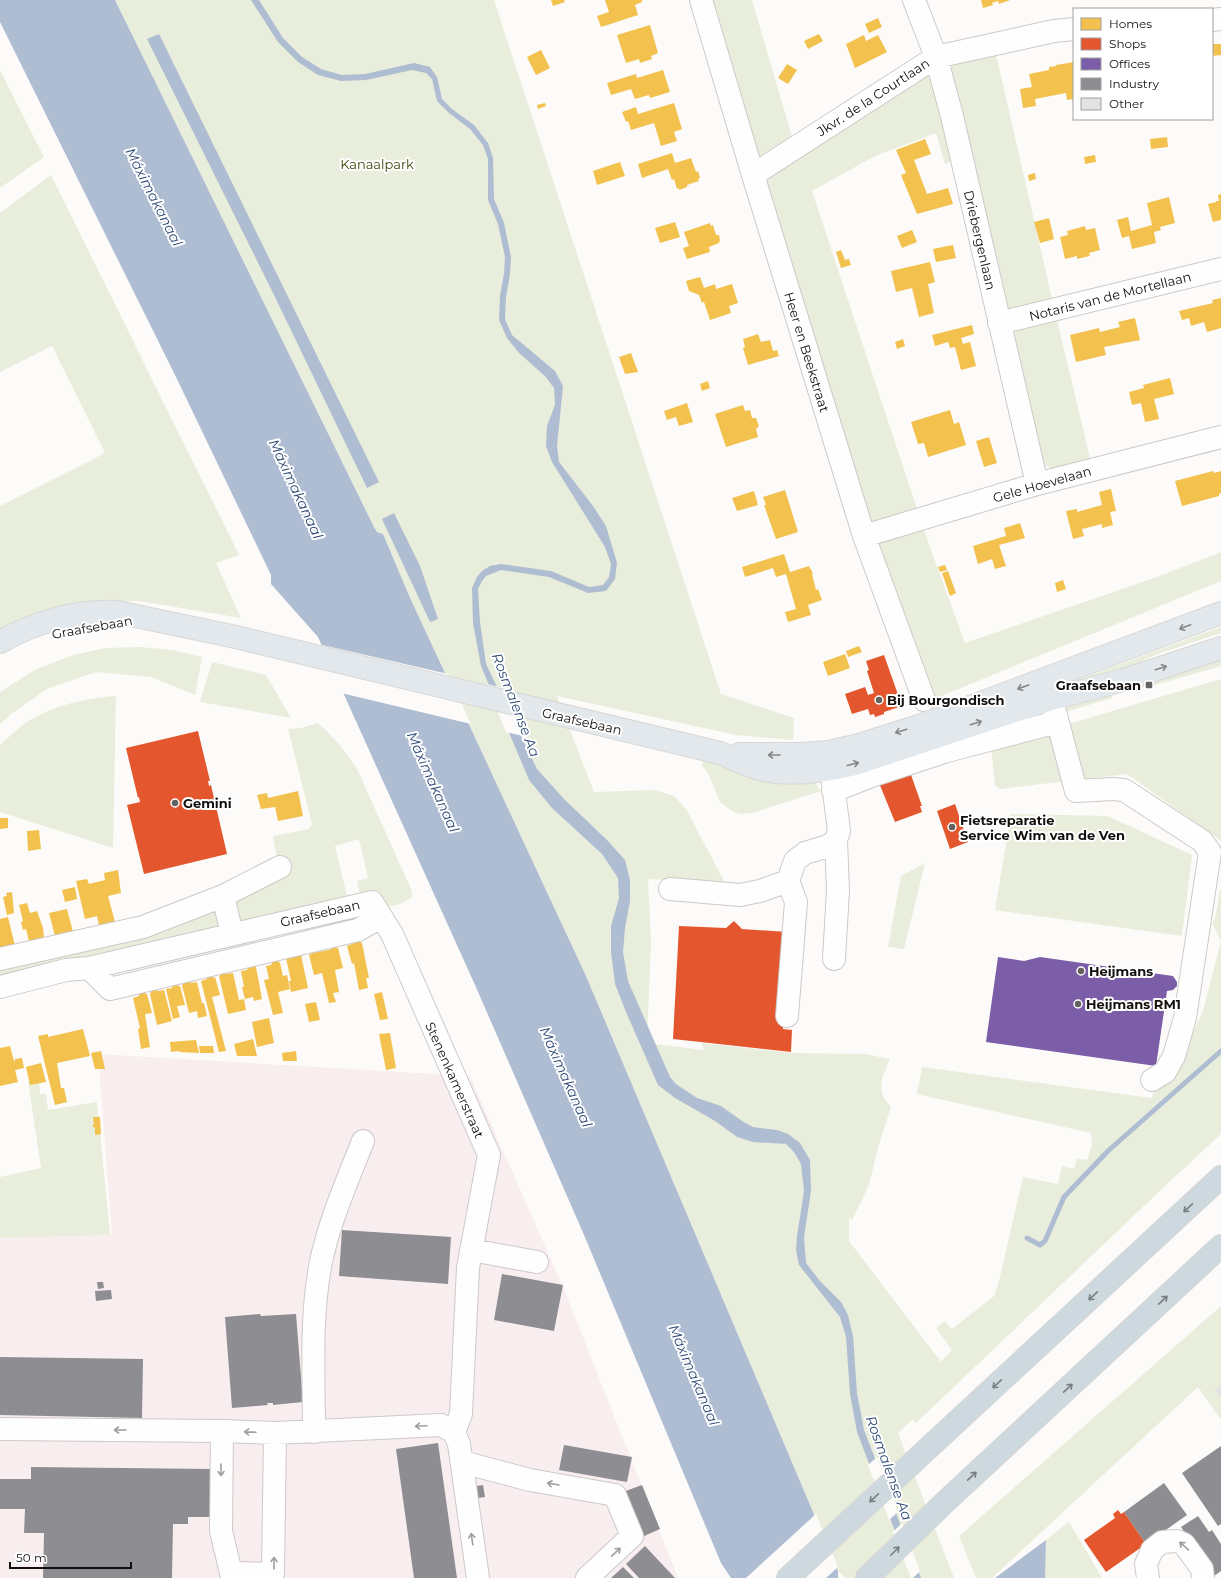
<svg xmlns="http://www.w3.org/2000/svg" width="1221" height="1578" font-family="Montserrat,sans-serif">
  <style>
    .industrial { fill: #f8eeef }
    .green { fill: #e9eddb }
    .water { fill: #afbdd3 }
    .pier { fill: #fdfbf9 }
    .homes { fill: #f2c14e }
    .shops { fill: #e4572e }
    .offices { fill: #7b5ea7 }
    .industry { fill: #8d8d92 }
    .lines { fill: none; stroke-linecap: round; stroke-linejoin: round }
    .stream { stroke: #afbdd3; stroke-width: 5 }
    .building { fill: #e3e2e1 }
    .minor-casing { stroke: #ccc9c8; stroke-width: 24 }
    .major-casing { stroke: #d8d7d6; stroke-width: 24 }
    .highway-casing { stroke: #d8d7d6; stroke-width: 24 }
    .minor { stroke: #fffefe; stroke-width: 22 }
    .major { stroke: #e2e8eb; stroke-width: 22 }
    .highway { stroke: #cdd9df; stroke-width: 22 }
    .oneway { stroke: #848687 }
    .oneway2 { stroke: #797e80 }
    .oneway3 { stroke: #a09e9e }
    .poi-dot { fill: #646260; stroke: #fff; stroke-width: 1.5 }
    .labels { text-anchor: middle; dominant-baseline: central; stroke-width: 4; stroke-linejoin: round; paint-order: stroke }
    .street-label { font-size: 13px; fill: #120f0d; stroke: #fff }
    .park-label { font-size: 13px; fill: #374404; stroke: #fff }
    .poi-label { font-size: 13px; font-weight: bold; fill: #120f0d; stroke: #fff; text-anchor: start }
    .water-label { font-size: 14px; font-style: italic; fill: #2e4a77; stroke: #fff }
  </style>
  <rect width="100%" height="100%" fill="#fdfbf9"/>
  <!-- industrial -->
  <path class="industrial" d="M98 1054 470 1076 564 1289 678 1578H0V1235L112 1234Z"/>
  <!-- green -->
  <path class="green" d="M115 0H494L721 694 794 718 793 740 736 735 557 696 594 792 655 790 674 796 686 809 725 883 648 879 651 942 647 1043 704 1050 701 1043 791 1053 865 1054 890 1059C882 1078 875 1090 891 1107L879 1144 869 1185 852 1220 849 1218V1241L941 1362 952 1350 936 1328 945 1321 952 1329 994 1296 998 1285 1023 1177 1058 1184 1062 1166 1074 1169 1077 1158 1087 1160 1092 1145 1091 1133 917 1094 922 1067 1152 1098 1154 1087 1181 1059 1203 1011 1221 941 1212 923 1215 919 1220 890H1221V1134L1166 1185 916 1423 912 1420 898 1433 954 1578H846L838 1571 586 976 411 600 383 534 377 532 374 527Z
    M706 0H752L793 140 760 160Z
    M995 50 1053 303 1014 311 1008 308 1004 304 950 71 953 64Z
    M0 70 44 157 0 188Z
    M927 75 931 77 952 161 945 164 936 133 875 156 812 191 918 512 869 523 764 186 765 175Z
    M51 175 239 555 216 563 241 618 139 601 101 602 0 633V506L105 453 52 346 0 372V213Z
    M1056 316 1091 462 1053 469 1045 465 1040 460 1011 337 1014 331 1019 326Z
    M922 525 965 643 1157 577 1221 552V581L934 699 876 541Z
    M1221 627V633L1155 655 1120 672 1028 698Z
    M140 647 173 650 202 657 195 695 151 677 96 672 47 689 11 714 0 724V692L35 670 70 656 105 648Z
    M1221 659V666L1152 686 1151 681Z
    M212 662 266 675 291 718 200 702Z
    M1221 679V841L1127 774 1000 789 995 785 991 747Z
    M1111 693 1112 698 1062 713 1061 705Z
    M116 696 113 848 0 812V745C8 738 16 730 24 724 53 705 82 699 116 696Z
    M318 723C333 736 346 752 357 769L412 891V897C392 912 381 905 360 897L357 881 368 878 359 839 335 846 347 896 238 923 235 905 238 898 285 871 276 854 273 836 309 829 312 824 288 729 301 728Z
    M703 761 772 776 808 779 816 784 821 791 752 813 740 814 732 811 720 802 708 773 702 766Z
    M1011 814 1108 816 1192 855 1182 936 995 910Z
    M925 863 904 949 888 947 901 876Z
    M206 908 218 912 220 919 218 928 0 981V965Z
    M39 1080 40 1094H46L48 1110 97 1102 110 1235 0 1238V1177L41 1168 28 1081Z
    M1221 1306V1420L1198 1387 992 1578H976L959 1536Z
    M1069 1522 1102 1578H1045L1046 1540Z"/>
  <!-- water -->
  <path class="water" d="M0 0H115L374 527 377 532 383 534 411 600 586 976 838 1571V1578H731L721 1563 584 1235 475 985 318 637 271 584V575L175 375 0 22Z
    M251 0H259L283 38 302 57 321 69 342 75 365 74 414 63 430 67 437 77 442 99 452 109 474 125 488 143 493 158 494 199 504 223 511 257 510 274 506 297 505 319 512 335 555 371 563 386 557 446 559 462 593 506 606 526 617 563 615 579 606 591 588 593 549 577 501 570 486 576 482 581 478 589 480 622 486 664 537 769 564 799 607 840 625 860 630 880V901L625 928 623 952 628 981 670 1077 676 1084 697 1098 721 1106 742 1121 753 1127 777 1130 788 1134 800 1143 810 1160 811 1191 804 1237 806 1263 820 1281 841 1302 848 1315 853 1336 857 1393 864 1430 921 1578H913L857 1432 850 1394 846 1337 840 1317 799 1265 796 1250 797 1236 804 1191 801 1164 794 1152 786 1144 753 1142 737 1137 715 1121 675 1098 658 1085 626 1012 615 984 611 952V926L619 898 618 878 602 854 552 808 529 780 481 666 473 623 472 588 477 577 482 571 490 566 501 564 551 571 589 587 603 585 609 577 611 564 605 547 552 462 546 446 547 426 555 405 554 388 545 376 519 353 507 338 499 320 500 296 504 273 505 257 498 224 488 200V159L483 145 470 129 449 113 437 101 432 79 426 73 412 70 366 80 341 81 318 75 298 62 278 42Z
    M159 34 379 482 367 488 275 297 147 39Z
    M394 513 420 566 438 619 430 622 382 519Z
    M1046 1540 1045 1578H995Z"/>
  <!-- pier -->
  <path class="pier" d="M318 644 448 674 471 724 341 693Z
    M486 684 500 687 523 736 506 732Z
    M877 1457 898 1512 889 1520 868 1465Z
    M816 1514 838 1567 826 1578H746Z
    M902 1523 920 1571 913 1578H911L893 1532Z"/>
  <!-- homes -->
  <path class="homes" d="M551 0H564L565 2 553 6Z
    M605 0H642V2L635 5 638 15 601 27 597 16 609 12Z
    M981 0H1010L999 4 998 1 992 3 993 5 983 8Z
    M878 18 882 27 869 33 865 24Z
    M650 25 658 53 651 56 652 59 640 63 639 59 626 63 617 35Z
    M819 34 823 41 808 49 804 41Z
    M864 35 866 41 878 35 887 52 855 68 846 44Z
    M1212 44H1221V55L1212 56Z
    M541 50 550 68 536 75 527 57Z
    M1074 62V99L1067 100 1066 93 1035 99 1036 106 1023 108 1020 89 1032 87 1029 74 1049 70V67L1056 66V65Z
    M787 64 797 70 788 84 778 78Z
    M663 70 670 92 650 98 649 95 635 99 631 89 611 95 607 83 636 74 637 78Z
    M545 103 546 106 538 109 537 105Z
    M674 103 682 129 674 132 677 141 661 146 654 123 631 130 628 121 626 122 622 112 636 107 638 114Z
    M1167 137 1168 147 1151 149 1150 139Z
    M925 139 931 154 914 160 927 194 948 188 953 204 917 214 901 175 906 173 896 150Z
    M672 153 675 163 691 158 696 172 698 171 700 178 698 179 699 181 687 185V187L679 190V188L677 189 674 179 672 180 668 169 642 178 638 164Z
    M1095 155 1096 162 1085 164 1084 157Z
    M620 162 625 176 597 185 593 171Z
    M1035 173 1036 179 1029 181 1028 175Z
    M1221 194V220L1213 222 1208 204 1216 202V201H1219L1218 195Z
    M1169 197 1175 223 1160 227 1161 230 1154 232 1156 243 1132 249 1129 236 1122 238 1117 220 1128 217 1131 231 1152 225 1147 203Z
    M1049 218 1054 239 1040 243 1034 222Z
    M675 222 680 237 660 243 655 228Z
    M710 223 711 226 713 225 716 235H719L720 240 719 243 709 247 710 252 687 259 683 248 689 246 684 232Z
    M1085 226 1086 230 1095 228 1100 250 1089 253 1090 256 1077 259V256L1065 259 1060 237 1068 235 1067 231Z
    M912 230 917 242 902 248 897 236Z
    M953 245 956 258 936 262 933 249Z
    M841 250 845 260 849 259 851 265 841 268 836 252Z
    M930 262 935 282 928 284 934 313 919 317 912 288 896 292 891 271Z
    M700 277 704 288 715 284 716 289 732 284 738 303 729 306 731 313 710 320 704 302 702 303 699 295 689 291 686 281Z
    M1221 298V328L1207 332 1204 322 1191 326 1189 318 1182 320 1179 311 1213 303 1212 300Z
    M1135 318 1140 340 1104 347 1106 355 1076 362 1070 335 1099 328 1100 332 1120 327 1118 322Z
    M972 325 974 334 961 338 963 344 970 342 976 366 961 370 955 347 950 348 948 342 935 346 932 335Z
    M758 334 761 342 770 340 773 351 777 350 779 356 748 365 743 348 745 347 743 339Z
    M903 339 905 346 897 349 895 342Z
    M631 353 638 372 625 374 619 357Z
    M1170 378 1174 394 1154 399 1159 419 1145 422 1141 403 1132 405 1129 392 1144 388 1143 385Z
    M708 381 710 388 702 391 700 384Z
    M687 403 693 422 679 426 676 417 667 420 664 411Z
    M743 405 745 411 750 410 752 418H756L759 426 756 429 758 437 726 447 715 414Z
    M950 410 954 424 959 422 966 445 928 457 924 443 918 444 911 422Z
    M989 437 997 463 984 467 976 441Z
    M1213 471 1214 473 1221 471V493L1219 494V496L1182 506 1175 481Z
    M1111 489 1116 511 1110 512 1113 525 1102 528V524L1082 529 1084 536 1073 539 1066 511 1077 509V512L1102 505 1099 492Z
    M785 490 798 532 776 539 764 505H766L763 497Z
    M754 491 758 505 737 511 732 498Z
    M1020 523 1025 538 999 545 1006 566 995 569 992 559 978 564 973 546 1006 536 1004 528Z
    M784 554 790 572 809 566 810 569H811L813 574H812L816 590 818 589 822 600 808 605 811 615 788 622 785 612 796 609 786 574 776 577 773 568 745 577 742 567Z
    M945 565 947 570 940 572 938 567Z
    M948 571 956 593 950 596 942 573Z
    M1063 580 1066 589 1057 592 1055 583Z
    M859 646 862 652 848 657 846 651Z
    M845 654 850 668 828 676 823 662Z
    M298 791 303 816 278 821 275 807 261 809 257 795 267 793 268 798Z
    M0 818H8V828L0 829Z
    M39 830 41 849 28 851 27 831Z
    M118 870 121 893 108 896 115 922 99 926 97 916 85 919 76 881 87 879 89 884 105 880 104 873Z
    M75 887 77 899 65 902 62 890Z
    M12 892 14 913 7 915 3 897 7 896 6 893Z
    M27 903 30 913 37 911 43 928 44 938 39 939 38 941H29L26 929 23 930 21 922 23 921 19 905Z
    M67 909 73 932 55 936 49 913Z
    M8 917 15 946 0 949V919Z
    M359 941 362 943 369 978H366L368 988 359 990 354 963 352 964 347 946Z
    M334 947 338 948 343 968 335 970 339 992 333 993 336 1002 329 1003 322 973 314 975 309 955 312 953 329 950Z
    M301 955 308 988 291 992 289 981H291L286 958Z
    M277 960 280 963 283 976 287 975 290 989 278 992 283 1013 273 1015 264 980 269 979 266 966 271 965 273 961Z
    M253 966 256 967 262 999 254 1001 253 997 245 999 242 987H244L241 971 247 970 248 967Z
    M225 972 226 974 233 973 239 1000 244 999 246 1010 228 1014 219 976H220V973Z
    M212 976 213 978 215 977 220 995 212 997 226 1051 219 1052 201 981 207 979V977Z
    M188 981 191 983 197 982 202 1003H204L207 1016 198 1018 197 1011 189 1013 182 985 185 982Z
    M177 984 178 986H180L185 1005 177 1006 180 1017 173 1019 166 989 172 988V985Z
    M152 990H156L158 991 164 990 172 1021 157 1025 150 994Z
    M144 992 146 994H147L152 1013 145 1014 150 1047 141 1049 138 1029 140 1028 133 998 139 996V993Z
    M382 992 388 1019 380 1020 374 994Z
    M316 1002 320 1020 309 1022 305 1004Z
    M269 1018 274 1043 257 1047 252 1022Z
    M83 1029 90 1056 57 1063 61 1088H64L67 1102 55 1105 38 1036 48 1034V1037Z
    M390 1033 396 1068 386 1070 379 1034Z
    M253 1039 257 1056H237L234 1044Z
    M196 1040 199 1053 179 1052V1051L171 1052 170 1042Z
    M10 1046 14 1061H15V1059L22 1058 24 1068 15 1070 18 1082 0 1086V1048Z
    M199 1046H213L214 1053H200Z
    M101 1051 105 1069H95L91 1053Z
    M296 1051 297 1061H283L282 1053Z
    M41 1063 46 1082 30 1085 26 1067Z
    M93 1117H100L101 1134 95 1135V1128L92 1126 94 1124Z"/>
  <!-- shops -->
  <path class="shops" d="M884 655 902 706 884 712V714L875 717 874 714 870 715 868 709 852 714 845 694 865 687 868 695 874 693 867 671 869 670 866 661Z
    M198 731 210 781H208L209 786 211 785 227 854 144 874 127 805 140 802 139 797 138 798 126 748Z
    M910 772 922 806H920L922 812 895 822 879 783Z
    M955 804 968 842 950 849 937 811Z
    M734 921 742 929 788 932 783 1029 792 1030 791 1052 673 1039 679 926 726 928Z
    M1118 1510 1121 1514 1124 1512 1146 1544 1106 1572 1084 1540 1115 1518 1113 1514Z"/>
  <!-- offices -->
  <path class="offices" d="M998 957 1024 961 1040 957 1173 976 1177 982V986L1173 990 1167 991 1156 1066 986 1042Z"/>
  <!-- industry -->
  <path class="industry" d="M342 1230 451 1237 448 1284 339 1276Z
    M502 1274 563 1285 554 1331 494 1320Z
    M97 1282H103L104 1288 98 1289Z
    M111 1290 112 1299 96 1301 95 1291Z
    M260 1314 261 1316 296 1314 303 1402 273 1405V1403H267L268 1405 232 1408 225 1317Z
    M0 1357 143 1359 142 1418 0 1415Z
    M438 1443 457 1578H414L396 1449Z
    M564 1445 632 1457 627 1482 559 1470Z
    M1221 1446V1524L1218 1526 1182 1473Z
    M31 1467 212 1469V1517H188V1524H173L172 1578H43L44 1533H24L25 1509H0V1479H31Z
    M1164 1483 1187 1515 1146 1544 1124 1512Z
    M483 1485 485 1497 478 1498 477 1486Z
    M642 1485 660 1529 642 1537 623 1492Z
    M1198 1516 1209 1532 1212 1530 1221 1544V1571L1214 1576 1181 1527Z
    M645 1546 675 1578H639L626 1564Z
    M623 1567 634 1578H611Z"/>
  <g class="lines">
    <!-- stream -->
    <path class="stream" d="M1027 1238 1040 1245 1045 1241 1064 1197 1109 1150 1221 1051"/>
  </g>
  <!-- building -->
  <path class="building" d="M1221 1386V1398L1215 1390Z"/>
  <g class="lines">
    <!-- minor casing -->
    <g class="minor-casing">
      <path id="minor" d="M701 0 753 175 864 536 924 700
        M914 0 936 57 952 116 1037 484
        M1212 20 1221 19
        M753 175 936 57 1054 31 1074 29
        M999 323 1221 269
        M864 536 1037 484 1221 437
        M1047 681 1076 791 1113 789 1124 790 1202 841 1210 852 1185 1018 1174 1056 1165 1072 1152 1080
        M833 791 874 775 947 751 1057 722
        M670 889 740 895 760 891 788 881 795 861 805 853 828 846 836 840 839 831 829 752
        M223 896 232 934
        M0 959 143 927 223 896 280 867
        M834 959 838 890 836 840
        M89 968 110 989 358 930 381 917
        M0 987 66 970 89 968 372 902 392 934 489 1155 468 1268 461 1414 454 1432
        M787 1016 796 902 788 881
        M471 1250 537 1262
        M0 1429 222 1431 275 1433 441 1425 454 1432 459 1444 478 1578
        M222 1431 221 1531 231 1573 273 1574 275 1433
        M314 1432C314 1376 310 1317 321 1262 329 1222 348 1179 363 1141
        M462 1462 530 1480 615 1495 632 1536 587 1578
        M1148 1578 1146 1564 1152 1550 1162 1542 1177 1541 1184 1544 1202 1569 1203 1578"/>
    </g>
    <!-- major casing -->
    <g class="major-casing">
      <path id="major" d="M0 642C35 622 77 610 117 612L236 637 720 753C732 758 744 764 757 768 785 777 826 771 855 764L1051 699 1124 680 1221 648
        M739 754H799L829 752 859 745 922 725 1221 613"/>
    </g>
    <!-- highway casing -->
    <g class="highway-casing">
      <path id="highway" d="M788 1578 1221 1177
        M867 1578 944 1503 1221 1246"/>
    </g>
    <!-- minor -->
    <use href="#minor" class="minor"/>
    <!-- major -->
    <use href="#major" class="major"/>
    <!-- highway -->
    <use href="#highway" class="highway"/>
  </g>
  <!-- one-way arrows -->
  <defs><path id="oneway-shaft" d="M-6 0H5M1.5-3L5.5 0L1.5 3" fill="none" stroke-width="1.6" stroke-linecap="round" stroke-linejoin="round"/></defs>
  <g class="oneway">
    <use href="#oneway-shaft" transform="translate(1185 627) rotate(159)"/>
    <use href="#oneway-shaft" transform="translate(1161 668) rotate(-18)"/>
    <use href="#oneway-shaft" transform="translate(1023 687) rotate(160)"/>
    <use href="#oneway-shaft" transform="translate(976 723) rotate(-18)"/>
    <use href="#oneway-shaft" transform="translate(901 731) rotate(162)"/>
    <use href="#oneway-shaft" transform="translate(774 755) rotate(180)"/>
    <use href="#oneway-shaft" transform="translate(853 764) rotate(-14)"/>
  </g>
  <g class="oneway2">
    <use href="#oneway-shaft" transform="translate(1188 1208) rotate(137)"/>
    <use href="#oneway-shaft" transform="translate(1093 1296) rotate(137)"/>
    <use href="#oneway-shaft" transform="translate(1163 1300) rotate(-43)"/>
    <use href="#oneway-shaft" transform="translate(997 1384) rotate(137)"/>
    <use href="#oneway-shaft" transform="translate(1068 1388) rotate(-43)"/>
    <use href="#oneway-shaft" transform="translate(972 1476) rotate(-43)"/>
    <use href="#oneway-shaft" transform="translate(874 1498) rotate(137)"/>
    <use href="#oneway-shaft" transform="translate(895 1551) rotate(-45)"/>
  </g>
  <g class="oneway3">
    <use href="#oneway-shaft" transform="translate(421 1426) rotate(177)"/>
    <use href="#oneway-shaft" transform="translate(120 1430) rotate(-180)"/>
    <use href="#oneway-shaft" transform="translate(250 1432) rotate(-178)"/>
    <use href="#oneway-shaft" transform="translate(221 1470) rotate(90)"/>
    <use href="#oneway-shaft" transform="translate(553 1484) rotate(-170)"/>
    <use href="#oneway-shaft" transform="translate(472 1539) rotate(-98)"/>
    <use href="#oneway-shaft" transform="translate(1184 1546) rotate(-139)"/>
    <use href="#oneway-shaft" transform="translate(616 1552) rotate(-43)"/>
    <use href="#oneway-shaft" transform="translate(274 1563) rotate(-89)"/>
  </g>
  <!-- markers -->
  <g class="poi-dot">
    <rect x="1145" y="681" width="8" height="8" rx="2"/>
    <circle cx="879" cy="700" r="4"/>
    <circle cx="175" cy="803" r="4"/>
    <circle cx="952" cy="827" r="4"/>
    <circle cx="1081" cy="971" r="4"/>
    <circle cx="1078" cy="1004" r="4"/>
  </g>
  <g class="labels">
    <!-- street labels -->
    <g class="street-label">
      <text transform="translate(873 97) rotate(-33)">Jkvr. de la Courtlaan</text>
      <text transform="translate(980 240) rotate(77)">Driebergenlaan</text>
      <text transform="translate(1110 296) rotate(-14)">Notaris van de Mortellaan</text>
      <text transform="translate(807 352) rotate(73)">Heer en Beekstraat</text>
      <text transform="translate(1042 484) rotate(-16)">Gele Hoevelaan</text>
      <text transform="translate(92 627) rotate(-10)">Graafsebaan</text>
      <text transform="translate(582 721) rotate(13)">Graafsebaan</text>
      <text transform="translate(320 913) rotate(-13)">Graafsebaan</text>
      <text transform="translate(455 1080) rotate(66)">Stenenkamerstraat</text>
    </g>
    <!-- park labels -->
    <g class="park-label">
      <text x="377" y="164">Kanaalpark</text>
    </g>
    <!-- poi labels -->
    <g class="poi-label">
      <text x="1141" y="685" text-anchor="end">Graafsebaan</text>
      <text x="887" y="700">Bij Bourgondisch</text>
      <text x="183" y="803">Gemini</text>
      <text x="960" y="820">Fietsreparatie<tspan x="960" dy="15">Service Wim van de Ven</tspan></text>
      <text x="1089" y="971">Heijmans</text>
      <text x="1086" y="1004">Heijmans RM1</text>
    </g>
    <!-- water labels -->
    <g class="water-label">
      <text transform="translate(154 197) rotate(63)">Máximakanaal</text>
      <text transform="translate(296 489) rotate(65)">Máximakanaal</text>
      <text transform="translate(516 705) rotate(69)">Rosmalense Aa</text>
      <text transform="translate(433 782) rotate(66)">Máximakanaal</text>
      <text transform="translate(566 1077) rotate(66)">Máximakanaal</text>
      <text transform="translate(694 1375) rotate(67)">Máximakanaal</text>
      <text transform="translate(889 1468) rotate(70)">Rosmalense Aa</text>
    </g>
  </g>
  <!-- legend -->
  <rect x="1073" y="8" width="140" height="112" fill="#ffffff" stroke="#a09f9e"/>
  <rect x="1081" y="18" width="20" height="12" fill="#f2c14e" stroke="#a09f9e"/>
  <text x="1109" y="28" font-size="12" fill="#120f0d">Homes</text>
  <rect x="1081" y="38" width="20" height="12" fill="#e4572e" stroke="#a09f9e"/>
  <text x="1109" y="48" font-size="12" fill="#120f0d">Shops</text>
  <rect x="1081" y="58" width="20" height="12" fill="#7b5ea7" stroke="#a09f9e"/>
  <text x="1109" y="68" font-size="12" fill="#120f0d">Offices</text>
  <rect x="1081" y="78" width="20" height="12" fill="#8d8d92" stroke="#a09f9e"/>
  <text x="1109" y="88" font-size="12" fill="#120f0d">Industry</text>
  <rect x="1081" y="98" width="20" height="12" fill="#e3e2e1" stroke="#a09f9e"/>
  <text x="1109" y="108" font-size="12" fill="#120f0d">Other</text>
  <!-- scale -->
  <path d="M10 1562v6h121v-6" fill="none" stroke="#120f0d" stroke-width="2"/>
  <text x="16" y="1562" font-size="12" fill="#120f0d" stroke="#ffffff" stroke-width="3" paint-order="stroke">50 m</text>
</svg>
